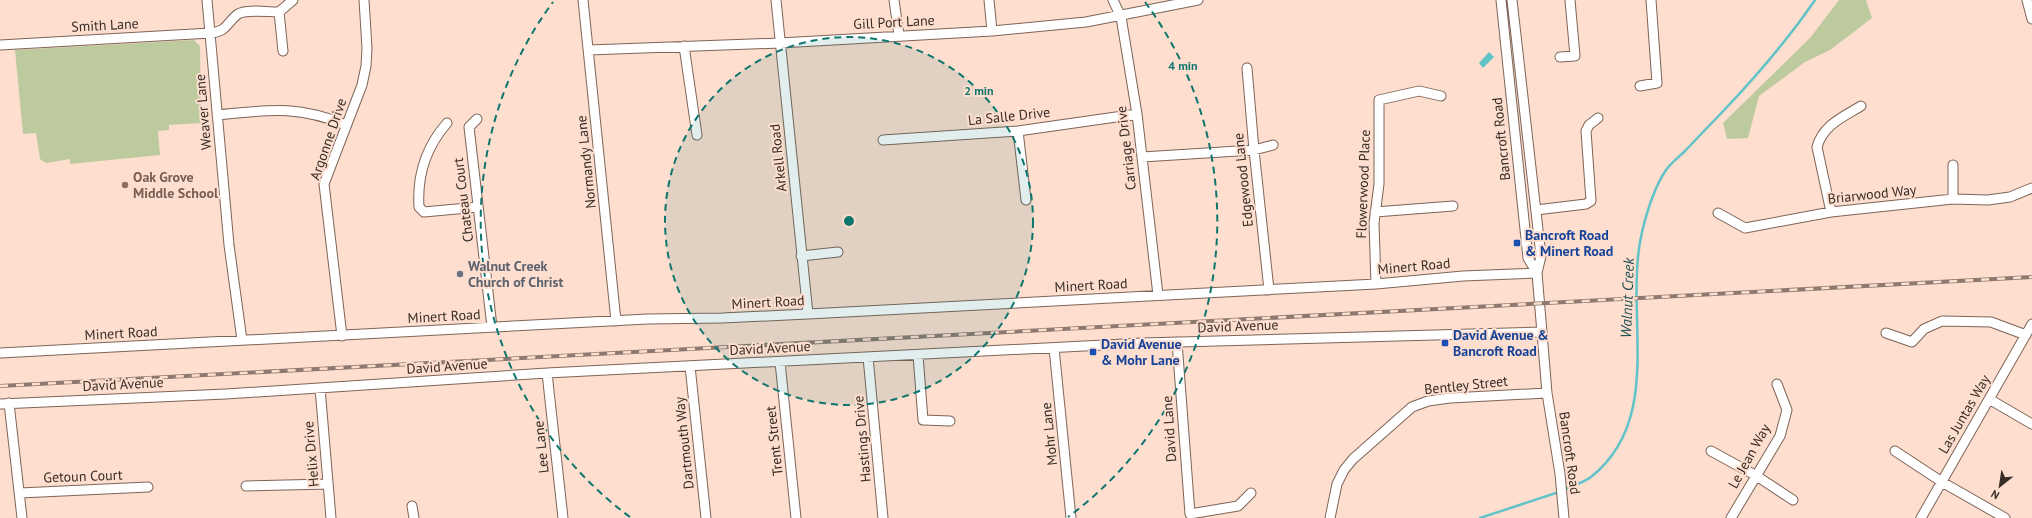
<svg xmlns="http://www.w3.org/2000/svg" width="2032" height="518" font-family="'PT Sans',sans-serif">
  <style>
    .green { fill: #bdca9e }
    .water { fill: #60c3c8 }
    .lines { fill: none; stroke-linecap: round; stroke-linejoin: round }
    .stream { stroke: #60c3c8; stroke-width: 2.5 }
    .minor-casing { stroke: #7e6457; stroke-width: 11 }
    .minor { stroke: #fff; stroke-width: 9 }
    .rail-casing { stroke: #8d796f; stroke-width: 4 }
    .rail { stroke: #fddecf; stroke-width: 2.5; stroke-dasharray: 8; stroke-linecap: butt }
    .ring { fill: none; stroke: #0f766e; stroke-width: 2; stroke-dasharray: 7 5 }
    .education-dot { fill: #8d6e63; stroke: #fddecf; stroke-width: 1.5 }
    .transit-dot { fill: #1a4fb4; stroke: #fddecf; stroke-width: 1.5 }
    .worship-dot { fill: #6b7280; stroke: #fddecf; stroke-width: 1.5 }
    .labels { text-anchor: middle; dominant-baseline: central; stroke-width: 4; stroke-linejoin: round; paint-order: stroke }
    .street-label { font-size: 14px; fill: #382c26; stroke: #fddecf }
    .education-label { font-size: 14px; font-weight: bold; fill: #785e54; stroke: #fddecf; text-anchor: start }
    .transit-label { font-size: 14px; font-weight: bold; fill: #164399; stroke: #fddecf; text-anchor: start }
    .worship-label { font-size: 14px; font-weight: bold; fill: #5b616d; stroke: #fddecf; text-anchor: start }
    .water-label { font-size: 15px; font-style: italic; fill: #255254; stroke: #fddecf }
    .centre { fill: #0f766e; stroke: #fddecf; stroke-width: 2 }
    .ring-label { font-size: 12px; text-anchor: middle; font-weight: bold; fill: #0f766e; stroke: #fddecf; stroke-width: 4; stroke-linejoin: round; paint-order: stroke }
  </style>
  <rect width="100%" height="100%" fill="#fddecf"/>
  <!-- green -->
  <path class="green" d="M1839 0H1866L1872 18 1830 50 1805 62 1759 96 1748 138 1727 139 1723 123 1810 38Z
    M194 40 200 46 201 123 169 125V130L158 131 160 155 70 164V159L46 163 40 159 36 133 23 134 15 50Z"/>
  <!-- water -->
  <path class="water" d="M1489 52 1494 57 1483 68 1479 63Z"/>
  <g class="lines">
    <!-- stream -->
    <path class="stream" d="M1563 490C1572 486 1583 483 1591 477 1666 417 1623 313 1642 232 1647 211 1654 188 1666 170 1671 163 1679 157 1685 151 1699 136 1713 122 1727 107 1759 73 1789 38 1815 0
      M1480 518 1559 492"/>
    <!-- minor casing -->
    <g class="minor-casing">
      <path id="minor" d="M207 0 229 245 242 340
        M583 0 616 321
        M776 0 808 314
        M894 0 899 35
        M989 0 992 31
        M1113 0 1121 17 1137 114 1158 295
        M1501 0 1528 258 1537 273
        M1512 0 1541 256 1537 273 1547 393 1560 474 1564 518
        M2027 0 2032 19
        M279 12 283 51
        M0 45 211 33C228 31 226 23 238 14 246 9 269 12 279 12L293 0
        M684 46 697 135
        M589 50 780 43 992 31 1086 22 1198 0
        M1560 57 1575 56 1570 0
        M1247 68 1254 150 1269 290
        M1640 86 1657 83 1651 0
        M217 115C269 110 297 105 346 125
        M477 119 469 127 492 327
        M447 123C426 147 417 176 419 207L424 212 478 207
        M1018 131 1026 200
        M883 140 1018 131 1137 114
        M1142 157 1254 150 1273 145
        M1953 199V165
        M1536 210 1586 204 1591 201 1586 131 1589 125 1598 118
        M1375 212 1453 206
        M1831 212 1817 147C1823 125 1843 117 1861 106
        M1718 213 1745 228 1831 212 1953 199 1988 200 2010 197 2032 188
        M801 256 838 252
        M1376 284 1374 223 1379 184V100L1419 91 1441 96
        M1886 333 1912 342 1924 329 1942 321 1991 322 2026 335
        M342 336 324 184 362 85 366 66 367 48 364 0
        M1177 342 1190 514 1238 506 1251 493
        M1054 348 1071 518
        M0 353 648 319 722 318 808 314 1376 284 1463 276 1537 273
        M918 355 923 420 950 421
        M868 357 883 518
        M780 362 796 518
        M690 366 706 518
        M547 373 563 518
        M320 388 331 518
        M1989 399 2032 424
        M9 403 22 518
        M0 404 226 394 547 373 1143 343 1542 332
        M1711 451 1755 475 1793 500
        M1895 451 1942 482 2005 518
        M246 486 328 484
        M20 493 148 487
        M412 506 414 518
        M1330 518 1337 484 1344 470 1353 459 1412 407 1428 401 1450 398 1547 393
        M1731 518 1780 436 1787 410 1777 384
        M1921 518 2032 324"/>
    </g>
    <!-- minor -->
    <use href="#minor" class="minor"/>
    <!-- rail casing -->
    <g class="rail-casing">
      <path id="rail" d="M0 386 2032 277"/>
    </g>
    <!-- rail -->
    <use href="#rail" class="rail"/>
  </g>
  <!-- distance rings -->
  <circle cx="849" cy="221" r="184" fill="#0f766e" fill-opacity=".12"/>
  <g class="ring">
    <circle cx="849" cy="221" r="184"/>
    <path d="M630 517A368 368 0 0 1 553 2M1145 2A368 368 0 0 1 1068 517"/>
  </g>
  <!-- markers -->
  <circle class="education-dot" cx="125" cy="185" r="4"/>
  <g class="transit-dot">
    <rect x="1513" y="239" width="8" height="8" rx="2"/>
    <rect x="1441" y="339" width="8" height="8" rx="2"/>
    <rect x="1089" y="348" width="8" height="8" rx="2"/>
  </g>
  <circle class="worship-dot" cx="460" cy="274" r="4"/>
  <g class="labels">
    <!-- street labels -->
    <g class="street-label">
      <text transform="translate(894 22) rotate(-3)">Gill Port Lane</text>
      <text transform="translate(105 25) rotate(-3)">Smith Lane</text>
      <text transform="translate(203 112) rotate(-95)">Weaver Lane</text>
      <text transform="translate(1009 116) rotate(-6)">La Salle Drive</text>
      <text transform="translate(328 139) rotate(-71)">Argonne Drive</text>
      <text transform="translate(1501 139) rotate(-96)">Bancroft Road</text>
      <text transform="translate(1126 148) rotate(-97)">Carriage Drive</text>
      <text transform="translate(778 158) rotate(-96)">Arkell Road</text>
      <text transform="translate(586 162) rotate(-96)">Normandy Lane</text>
      <text transform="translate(1243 180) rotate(-96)">Edgewood Lane</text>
      <text transform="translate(1363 184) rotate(-88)">Flowerwood Place</text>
      <text transform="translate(1872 194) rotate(-6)">Briarwood Way</text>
      <text transform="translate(463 200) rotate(-97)">Chateau Court</text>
      <text transform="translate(1414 266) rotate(-5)">Minert Road</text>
      <text transform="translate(1091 285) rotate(-3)">Minert Road</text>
      <text transform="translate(768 302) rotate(-3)">Minert Road</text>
      <text transform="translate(444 316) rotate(-3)">Minert Road</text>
      <text transform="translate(1238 326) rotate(-2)">David Avenue</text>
      <text transform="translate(121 333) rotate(-3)">Minert Road</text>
      <text transform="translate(770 348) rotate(-3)">David Avenue</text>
      <text transform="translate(447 366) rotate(-4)">David Avenue</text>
      <text transform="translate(123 384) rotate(-3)">David Avenue</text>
      <text transform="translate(1466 385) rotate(-6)">Bentley Street</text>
      <text transform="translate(1964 414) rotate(-60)">Las Juntas Way</text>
      <text transform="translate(1169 429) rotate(-94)">David Lane</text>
      <text transform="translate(1049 434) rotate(-96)">Mohr Lane</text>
      <text transform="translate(862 439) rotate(-95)">Hastings Drive</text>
      <text transform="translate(774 441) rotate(-96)">Trent Street</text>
      <text transform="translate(684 443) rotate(-96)">Dartmouth Way</text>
      <text transform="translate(541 447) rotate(-96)">Lee Lane</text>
      <text transform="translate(1570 453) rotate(82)">Bancroft Road</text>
      <text transform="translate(311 454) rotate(-95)">Helix Drive</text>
      <text transform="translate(1749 456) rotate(-61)">Le Jean Way</text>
      <text transform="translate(83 476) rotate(-2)">Getoun Court</text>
    </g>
    <!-- education labels -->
    <g class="education-label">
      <text x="133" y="177">Oak Grove<tspan x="133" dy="16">Middle School</tspan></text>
    </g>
    <!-- transit labels -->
    <g class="transit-label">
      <text x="1525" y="235">Bancroft Road<tspan x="1525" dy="16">&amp; Minert Road</tspan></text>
      <text x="1453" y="335">David Avenue &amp;<tspan x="1453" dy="16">Bancroft Road</tspan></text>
      <text x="1101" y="344">David Avenue<tspan x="1101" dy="16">&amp; Mohr Lane</tspan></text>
    </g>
    <!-- worship labels -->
    <g class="worship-label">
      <text x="468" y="266">Walnut Creek<tspan x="468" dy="16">Church of Christ</tspan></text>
    </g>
    <!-- water labels -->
    <g class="water-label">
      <text transform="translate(1627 298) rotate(-88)">Walnut Creek</text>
    </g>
  </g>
  <circle cx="849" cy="221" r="6" class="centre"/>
  <g class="ring-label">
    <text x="1183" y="70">4 min</text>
    <text x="979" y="95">2 min</text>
  </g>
  <!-- north arrow -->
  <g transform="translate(2000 486) rotate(210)" stroke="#fddecf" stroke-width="3" paint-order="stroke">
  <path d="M0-3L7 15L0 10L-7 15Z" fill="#382c26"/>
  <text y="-6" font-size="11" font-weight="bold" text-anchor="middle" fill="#382c26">N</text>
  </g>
</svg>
